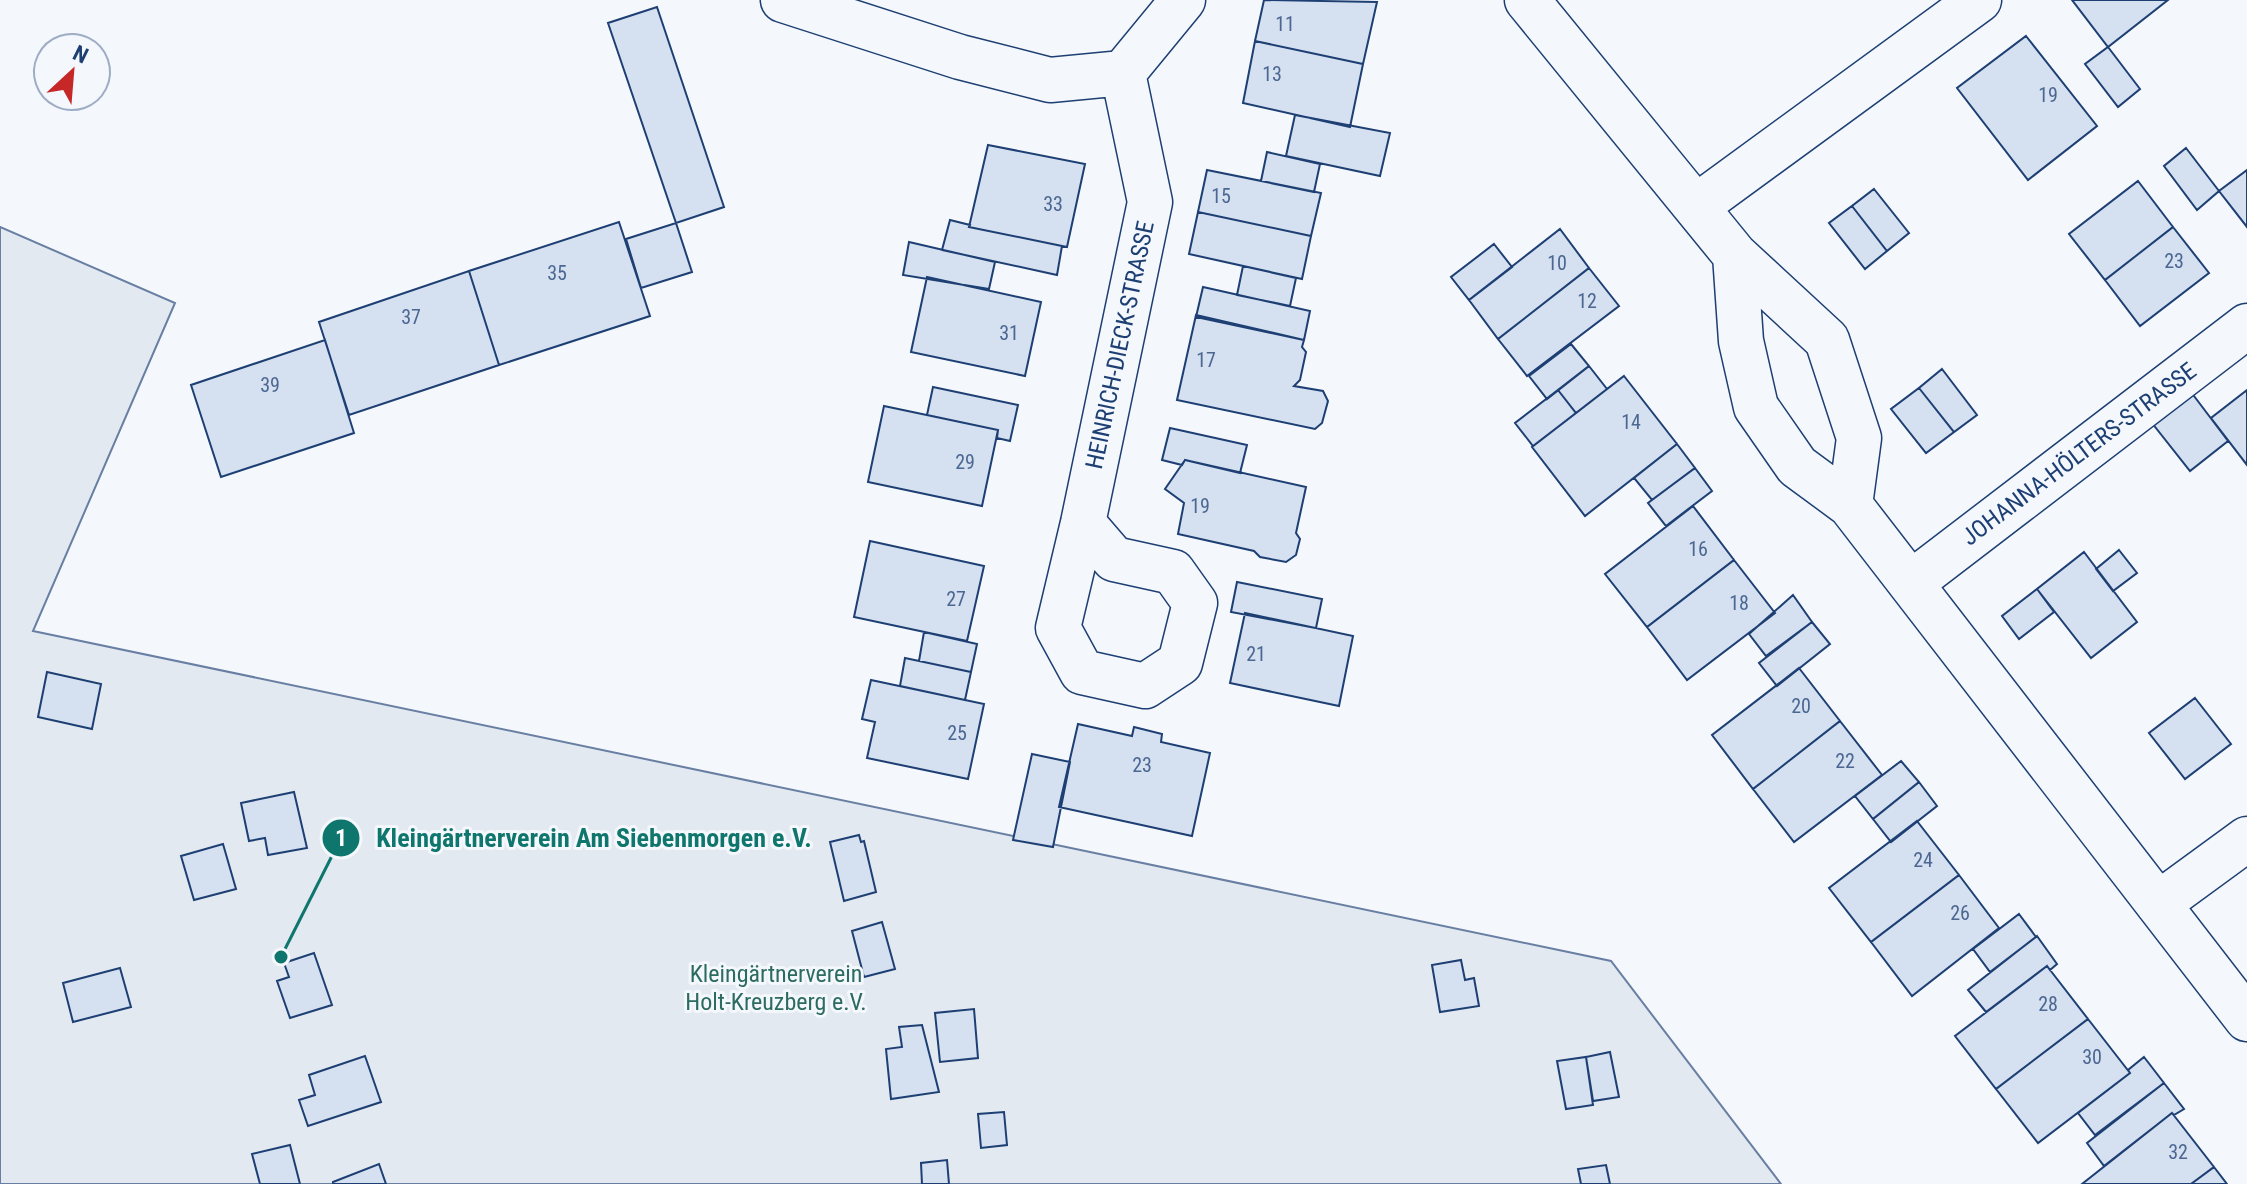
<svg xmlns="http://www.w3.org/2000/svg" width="2247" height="1184" font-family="'Roboto Condensed',sans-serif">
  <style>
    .green { fill: #e3e9f0; stroke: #687fa3; stroke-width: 2 }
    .building { fill: #d5e0f0; stroke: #1d3f73; stroke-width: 2 }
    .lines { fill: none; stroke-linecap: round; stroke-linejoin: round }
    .minor-casing { stroke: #1d3f73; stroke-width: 47 }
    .minor { stroke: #f4f7fb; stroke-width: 44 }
    .labels { text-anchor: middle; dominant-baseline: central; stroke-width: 6; stroke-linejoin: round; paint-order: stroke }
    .number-label { font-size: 20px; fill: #4b6792 }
    .street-label { font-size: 24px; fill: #1d3f73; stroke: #f4f7fb }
    .park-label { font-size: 24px; fill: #2c6c60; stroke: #f4f7fb }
    .leader { fill: none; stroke: #0f766e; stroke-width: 3 }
    .callout-dot { fill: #0f766e; stroke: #f4f7fb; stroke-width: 3 }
    .mark-label { font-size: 24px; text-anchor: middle; font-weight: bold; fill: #fff }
    .callout-label { font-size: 26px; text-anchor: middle; font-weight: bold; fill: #0f766e; stroke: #f4f7fb; stroke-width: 6; stroke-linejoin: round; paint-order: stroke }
  </style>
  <rect width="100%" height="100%" fill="#f4f7fb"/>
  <!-- green -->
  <path class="green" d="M0 227 175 303 33 631 1611 961 1781 1184H0Z"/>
  <!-- building -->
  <path class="building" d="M1264 0 1377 2 1363 64 1255 41Z
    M2072 0H2168L2108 47Z
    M657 7 724 207 676 223 608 23Z
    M2026 36 2097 126 2028 180 1957 88Z
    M1255 41 1363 64 1350 127 1243 103Z
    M2108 47 2140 89 2118 107 2085 64Z
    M1295 115 1390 133 1380 176 1286 156Z
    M988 145 1085 164 1067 247 969 227Z
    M2186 148 2219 191 2197 210 2164 166Z
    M1267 152 1320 164 1314 192 1261 181Z
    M1207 170 1321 193 1311 236 1198 212Z
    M2247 170V227L2219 191Z
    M2138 181 2173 227 2105 280 2069 234Z
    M1874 189 1909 233 1887 251 1852 206Z
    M1852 206 1887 251 1865 269 1829 223Z
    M1198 212 1311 236 1302 279 1189 254Z
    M950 220 970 225 969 227 1062 246 1057 275 942 250Z
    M619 222 650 316 499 365 469 271Z
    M676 223 692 272 641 288 626 239Z
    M2173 227 2209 273 2140 326 2105 280Z
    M1560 229 1589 268 1498 339 1469 300Z
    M909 242 995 262 989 289 903 275Z
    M1494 244 1512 267 1469 300 1451 277Z
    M1243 266 1296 278 1290 306 1237 295Z
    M1589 268 1619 306 1527 376 1498 339Z
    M469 271 499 365 349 415 319 322Z
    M927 277 1041 302 1025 376 911 352Z
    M1203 287 1310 311 1304 340 1196 317Z
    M1196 315 1304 340 1302 347 1306 352 1300 380 1294 386 1323 391 1328 401 1322 423 1315 429 1177 400Z
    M325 340 354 433 221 477 191 385Z
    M1571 344 1589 366 1547 399 1529 376Z
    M1589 366 1607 389 1576 413 1558 390Z
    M1942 369 1977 415 1954 432 1919 388Z
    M1624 376 1677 444 1585 516 1532 447Z
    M933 387 1018 405 1010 441 997 438 998 430 927 415Z
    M1919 388 1954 432 1926 453 1891 409Z
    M1558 390 1576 413 1533 446 1515 423Z
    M2247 390V465L2211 418Z
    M2191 392 2228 441 2190 471 2152 423Z
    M884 406 998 430 982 506 868 482Z
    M1170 428 1247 445 1240 473 1185 460 1182 465 1162 460Z
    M1677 444 1695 468 1652 500 1634 478Z
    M1185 460 1306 487 1296 533 1300 539 1296 555 1286 562 1260 557 1254 551 1178 534 1184 503 1165 489Z
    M1695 468 1712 491 1666 526 1648 503Z
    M1693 506 1734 560 1647 627 1605 574Z
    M870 541 984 566 967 641 854 617Z
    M2119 550 2137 573 2113 591 2096 569Z
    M2084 552 2137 622 2091 658 2037 589Z
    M1734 560 1775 613 1687 680 1647 627Z
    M1237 582 1322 599 1316 628 1231 612Z
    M2037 589 2054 612 2019 639 2002 616Z
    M1793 595 1812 622 1766 656 1749 634Z
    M1245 613 1353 636 1339 706 1230 683Z
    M1812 622 1830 644 1777 686 1759 663Z
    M924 632 977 644 971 672 919 661Z
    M905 658 971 672 965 700 900 686Z
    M1799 668 1840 721 1753 789 1712 735Z
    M47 672 101 684 92 729 38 717Z
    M871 680 984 704 968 779 867 758 875 722 862 719Z
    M2195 698 2231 744 2185 779 2149 733Z
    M1840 721 1882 775 1794 842 1753 789Z
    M1078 724 1132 736 1134 727 1162 734 1161 742 1210 753 1192 836 1059 807Z
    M1032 754 1070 762 1053 847 1013 840Z
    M1901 761 1919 782 1873 819 1855 796Z
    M1919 782 1937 806 1891 842 1873 819Z
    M294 792 307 848 268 855 265 838 249 841 241 803Z
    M1917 821 1959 875 1871 942 1829 888Z
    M859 835 861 842 864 841 876 892 844 901 830 842Z
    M223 844 236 889 194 900 181 856Z
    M1959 875 1999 928 1912 996 1871 942Z
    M2019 914 2036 937 1990 972 1973 949Z
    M882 922 895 969 864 977 852 931Z
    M2037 936 2057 964 2050 970 2047 966 1986 1012 1968 990Z
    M314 953 332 1005 290 1018 277 981 289 977 284 963Z
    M1461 960 1465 980 1474 978 1479 1006 1440 1012 1432 965Z
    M2047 966 2088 1019 1996 1089 1955 1036Z
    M120 968 131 1007 73 1022 63 983Z
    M974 1009 978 1058 940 1062 935 1013Z
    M2088 1019 2130 1073 2038 1143 1996 1089Z
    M922 1025 939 1092 891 1099 886 1049 902 1047 899 1027Z
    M1610 1052 1619 1097 1593 1101 1586 1057Z
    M365 1056 381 1102 308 1126 299 1100 315 1095 309 1075Z
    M1586 1057 1593 1105 1566 1109 1557 1061Z
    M2144 1057 2164 1083 2095 1135 2078 1113 2130 1073 2128 1070Z
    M2164 1083 2184 1109 2174 1115 2172 1113 2104 1166 2087 1143Z
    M1004 1112 1007 1145 981 1148 978 1114Z
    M2172 1113 2214 1167 2191 1184H2082Z
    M290 1145 300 1184H260L252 1154Z
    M947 1160 949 1184H922L921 1163Z
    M379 1164 386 1184H333V1182Z
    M1606 1165 1610 1184H1581L1578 1169Z
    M2214 1167 2227 1184H2191Z"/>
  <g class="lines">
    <!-- minor casing -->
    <g class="minor-casing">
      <path id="minor" d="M783 0 960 57 1050 80 1123 73 1183 0
        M1527 0 1735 255 1827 340 1859 438 1850 505
        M1697 206 1979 0
        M1735 255 1741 341 1756 407 1797 466 1850 505 2247 1019
        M1083 523 1114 559 1173 572 1195 603 1180 663 1145 686 1082 672 1058 628 1083 523 1150 202 1123 73
        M1911 583 2247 326
        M2158 904 2247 839"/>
    </g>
    <!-- minor -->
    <use href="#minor" class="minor"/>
  </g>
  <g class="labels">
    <!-- number labels -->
    <g class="number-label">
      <text x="1285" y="24">11</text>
      <text x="1272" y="74">13</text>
      <text x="2048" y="95">19</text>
      <text x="1221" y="196">15</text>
      <text x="1053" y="204">33</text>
      <text x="2174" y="261">23</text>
      <text x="1557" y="263">10</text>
      <text x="557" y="273">35</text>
      <text x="1587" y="301">12</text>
      <text x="411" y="317">37</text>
      <text x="1009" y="333">31</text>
      <text x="1206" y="360">17</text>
      <text x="270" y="385">39</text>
      <text x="1631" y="422">14</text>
      <text x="965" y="462">29</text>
      <text x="1200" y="506">19</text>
      <text x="1698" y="549">16</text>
      <text x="956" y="599">27</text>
      <text x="1739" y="603">18</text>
      <text x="1256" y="654">21</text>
      <text x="1801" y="706">20</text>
      <text x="957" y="733">25</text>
      <text x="1845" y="761">22</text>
      <text x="1142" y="765">23</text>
      <text x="1923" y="860">24</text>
      <text x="1960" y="913">26</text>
      <text x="2048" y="1004">28</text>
      <text x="2092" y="1057">30</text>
      <text x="2178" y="1152">32</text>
    </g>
    <!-- street labels -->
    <g class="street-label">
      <text transform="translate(1120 345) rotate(-78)">HEINRICH-DIECK-STRASSE</text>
      <text transform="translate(2079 454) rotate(-37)">JOHANNA-HÖLTERS-STRASSE</text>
    </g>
    <!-- park labels -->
    <g class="park-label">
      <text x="776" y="974">Kleingärtnerverein<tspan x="776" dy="28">Holt-Kreuzberg e.V.</tspan></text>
    </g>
  </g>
  <!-- callouts -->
  <path class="leader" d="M281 957L341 838"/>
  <g class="callout-dot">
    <circle cx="281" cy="957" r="8"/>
    <circle cx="341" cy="838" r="20"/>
  </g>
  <g class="mark-label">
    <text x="341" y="846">1</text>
  </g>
  <g class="callout-label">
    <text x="594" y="847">Kleingärtnerverein Am Siebenmorgen e.V.</text>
  </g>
  <!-- north arrow -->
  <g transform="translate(72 72) rotate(26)"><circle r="38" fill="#f4f7fb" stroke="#9eadc5" stroke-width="2"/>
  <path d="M0-6L14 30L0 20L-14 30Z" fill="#c62828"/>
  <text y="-12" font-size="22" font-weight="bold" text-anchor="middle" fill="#1d3f73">N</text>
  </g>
</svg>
